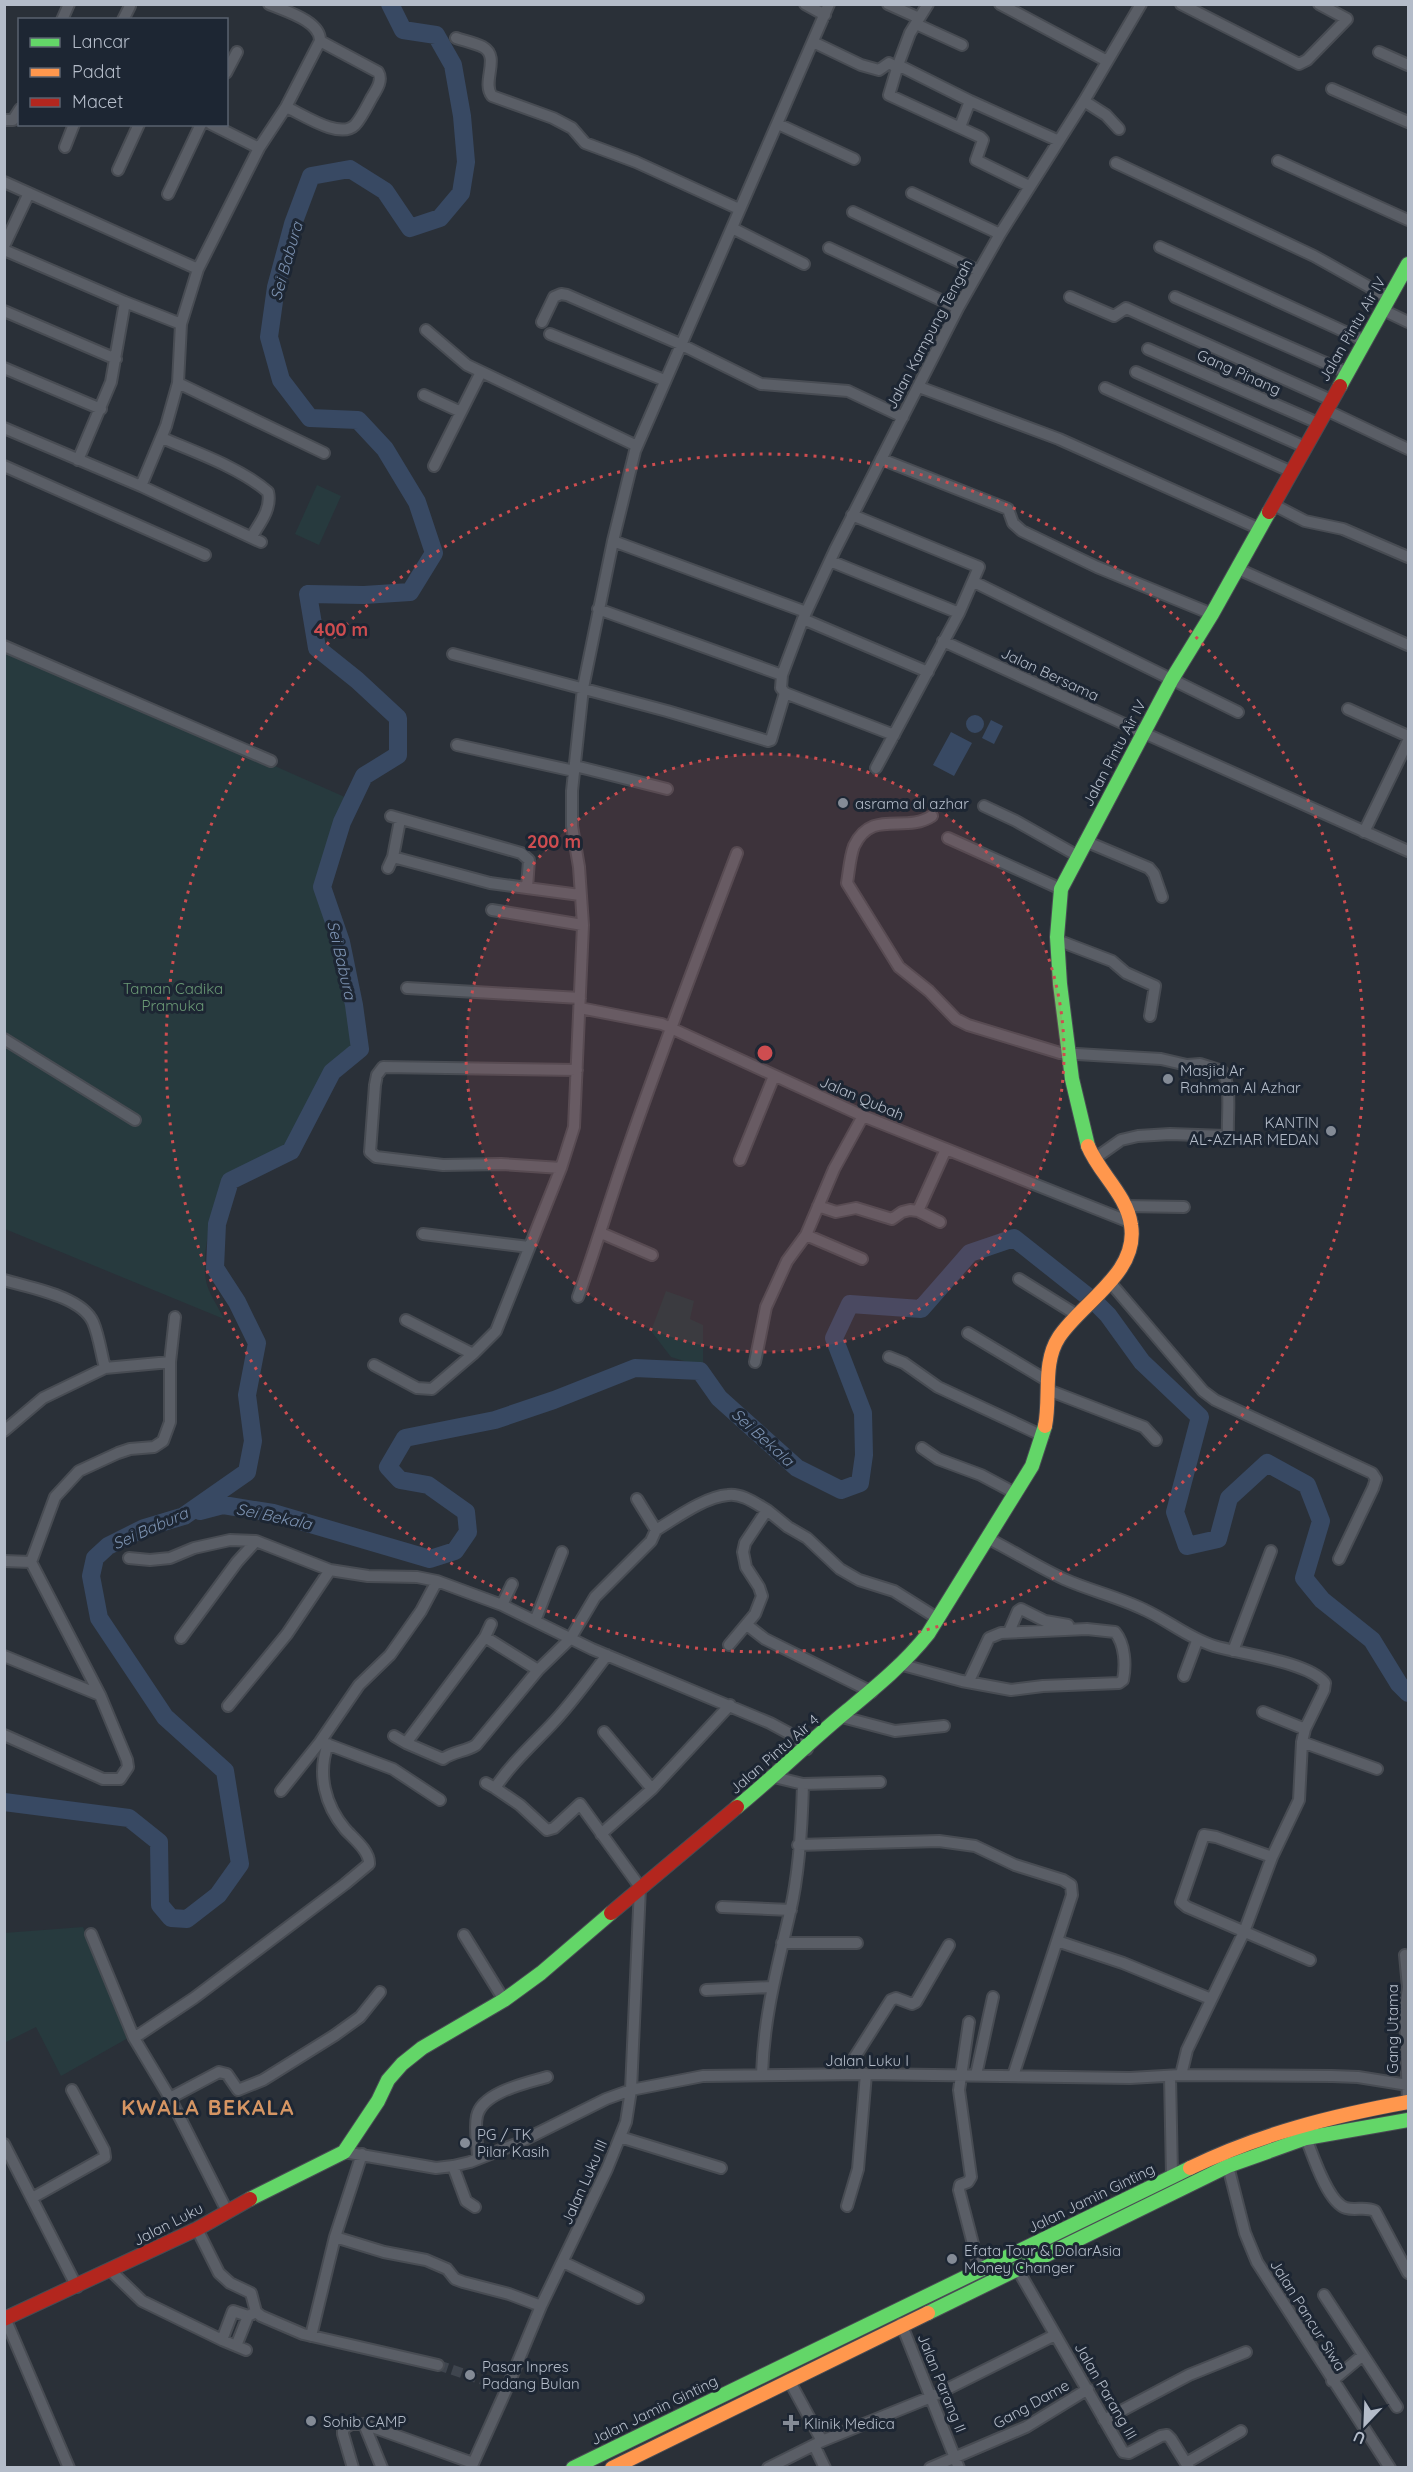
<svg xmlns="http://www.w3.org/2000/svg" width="1413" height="2472" font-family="Quicksand,sans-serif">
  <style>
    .green { fill: #273a3e }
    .water { fill: #384963 }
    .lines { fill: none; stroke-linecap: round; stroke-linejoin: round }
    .river { stroke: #384963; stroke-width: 18 }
    .street-tunnel { stroke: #3f454e; stroke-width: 10; stroke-dasharray: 10 5; stroke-linecap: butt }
    .street-casing { stroke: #484c53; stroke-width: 14 }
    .fast-casing { stroke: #484c53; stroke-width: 16 }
    .slow-casing { stroke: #484c53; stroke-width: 16 }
    .jam-casing { stroke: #484c53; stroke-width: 16 }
    .street { stroke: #5a5e66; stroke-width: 10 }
    .fast { stroke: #63d668; stroke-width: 14 }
    .slow { stroke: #ff974d; stroke-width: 14 }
    .jam { stroke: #b3261e; stroke-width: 14 }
    .ring { fill: none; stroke: #ce4d50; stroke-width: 3; stroke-dasharray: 3 6 }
    .poi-dot { fill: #848b96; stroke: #1d2633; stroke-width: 2 }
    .labels { text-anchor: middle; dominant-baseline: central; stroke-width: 6; stroke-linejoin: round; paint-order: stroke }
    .street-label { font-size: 15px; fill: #b4bcc9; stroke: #1d2633 }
    .poi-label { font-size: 15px; fill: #b4bcc9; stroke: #1d2633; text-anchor: start }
    .park-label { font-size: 15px; fill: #6b9a76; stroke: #1d2633 }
    .water-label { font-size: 16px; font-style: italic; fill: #7c92b1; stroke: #1d2633 }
    .district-label { font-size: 21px; font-weight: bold; letter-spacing: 1.5px; fill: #d59563; stroke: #1d2633 }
    .centre { fill: #ce4d50; stroke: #1d2633; stroke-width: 3 }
    .ring-label { font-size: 18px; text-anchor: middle; font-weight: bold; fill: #ce4d50; stroke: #1d2633; stroke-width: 6; stroke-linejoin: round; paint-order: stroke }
  </style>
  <rect width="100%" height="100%" fill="#2a3038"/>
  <!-- green -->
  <path class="green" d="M317 485 341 496 319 545 295 534Z
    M4 646 347 798 316 888 339 962 354 1046 325 1070 286 1148 225 1176C215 1206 199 1253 207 1285 211 1297 219 1308 224 1319L5 1229Z
    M666 1291 694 1301 690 1319 703 1325V1367L671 1357 651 1331Z
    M83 1927 128 2038 61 2076 36 2027 6 2042 4 2039V1933Z"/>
  <!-- water -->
  <path class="water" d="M966 724a9 9 0 1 1 18 0a9 9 0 1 1-18 0Z
    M991 720 1003 726 994 744 982 738Z
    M951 732 972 743 954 776 933 765Z"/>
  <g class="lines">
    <!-- river -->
    <path class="river" d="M200 1511 223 1505 273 1513 430 1559 455 1551 468 1532 466 1512 428 1485 400 1480 388 1467 405 1438 495 1420 554 1400 635 1368 700 1371 719 1398 797 1468 841 1490 860 1483 864 1455 863 1413 834 1338 850 1304 921 1309 970 1253 1014 1238 1096 1303 1108 1315 1142 1362 1200 1417 1175 1512 1187 1546 1218 1539 1229 1498 1267 1463 1307 1485 1321 1521 1304 1578 1322 1600 1372 1640 1399 1684 1408 1693
      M4 1802 129 1818 159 1842 160 1905 171 1918 187 1919 218 1895 240 1864 225 1771 165 1717 99 1618 91 1576 95 1558 108 1546 144 1528 184 1516 247 1472 253 1441 247 1395 257 1343 237 1302 215 1268 217 1224 230 1181 291 1151 332 1072 360 1049 354 1005 341 942 322 887 342 822 364 776 398 755V718L357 680 317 648 308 594 364 595 410 592 434 553 417 502 385 449 358 420 310 418 281 380 269 337 276 287 293 224 311 176 350 169 385 191 410 228 440 218 461 193 466 162 462 116 453 65 436 35 403 30 390 4"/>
    <!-- street-tunnel -->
    <path class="street-tunnel" d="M438 2365 501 2386"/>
    <!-- street casing -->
    <g class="street-casing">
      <path id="street" d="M805 4 825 15
        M888 4 919 18
        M928 4 910 33 898 65 970 101 1059 141
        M1000 4 1107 61
        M1181 4 1299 64 1307 60 1347 19 1319 4
        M62 20 69 4
        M123 20 130 6
        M916 24 962 45
        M456 38C465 41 475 43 483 47 501 57 481 82 492 96L553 118 572 128 585 143 636 162 739 209
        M813 42 861 65 879 70 889 63 896 67
        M1379 52 1408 65
        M898 65 889 95 980 137 983 140 976 160 1029 186
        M226 73 237 52
        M1332 89 1408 122
        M1084 101 1106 115 1119 129
        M286 107C302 114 340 140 355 125 362 117 367 106 372 97 377 89 383 80 378 72L320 41
        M4 120H13L20 109
        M211 124 259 148
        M778 124 854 159
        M960 127 970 101
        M65 147 74 124
        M1278 161 1408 220
        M1116 163 1314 256 1389 298
        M118 170 139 124
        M4 182 198 269
        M912 193 1000 234
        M168 194 201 124
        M853 212 979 271
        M732 228 804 264
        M4 246 29 193
        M1160 247 1365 341
        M829 248 958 308
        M4 250 125 302 181 324
        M1070 297 1114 316 1126 308 1331 400
        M1175 297 1346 372
        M1383 310 1408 322
        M4 311 116 359
        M542 322 554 297 561 294 567 295 680 344 761 384 848 391 903 417
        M426 330 467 365 637 446
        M550 334 664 380
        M1148 349 1318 423
        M4 368 101 409
        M1136 372 1305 447
        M178 383 324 453
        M919 387 1059 439 1260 529
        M1105 388 1292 472
        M424 395 461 412
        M1326 410 1408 449
        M4 428 141 486 261 542
        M162 438C195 452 241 468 268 492 272 508 260 523 252 536
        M881 459 1008 509 1013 523 1022 531 1097 567 1212 614
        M78 460 111 382 125 302
        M4 466 205 555
        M434 466 481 372
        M141 486 166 426 178 383 181 324 198 269 259 148 286 107 320 41C321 21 285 11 269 4
        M1274 505 1305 521 1343 529 1408 557
        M852 515 979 567 959 613 876 768
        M613 541 806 612
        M830 561 959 613
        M1238 569 1408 645
        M974 582 1238 712
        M598 609 782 675
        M803 619 928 672
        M943 641 1144 733 1408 851
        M4 646 271 761
        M453 654 667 711 768 741 771 740 785 693
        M785 693 781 688 782 675 803 619 835 550 958 308 1000 234 1084 101 1141 4
        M785 693 894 735
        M1348 709 1408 736
        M457 745 574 771
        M575 766 667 789
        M984 806 1016 821 1078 856
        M391 816 521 853 529 860 527 888 580 895
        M932 816C905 834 872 808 854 846 850 856 849 871 847 883L899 967 929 991 956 1019 968 1025 1060 1053 1161 1059 1187 1065 1200 1064 1222 1071C1232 1088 1227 1113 1228 1133L1226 1136 1170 1134 1138 1136 1121 1140 1094 1159
        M1364 832 1408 741
        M948 838 1061 889
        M1085 841 1149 868 1154 874 1162 897
        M393 857 400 820
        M388 868 393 857 490 883 527 888
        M492 910 583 925
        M1057 940 1112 961 1126 973 1155 986 1150 1016
        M407 988 580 998
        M580 1008 662 1024 863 1116 1132 1223
        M4 1039 135 1120
        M740 1160 774 1076
        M561 1168 501 1164 443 1165 376 1157 370 1152 375 1085 377 1075 383 1067 577 1070
        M818 1206 836 1212 856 1208 892 1219 902 1212 910 1210 918 1211 940 1222
        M1124 1206 1184 1207
        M918 1211 946 1149
        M601 1233 652 1255
        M423 1234 529 1247
        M806 1235 862 1259
        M1019 1279 1077 1315
        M4 1280C30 1288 81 1296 93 1322 99 1336 101 1353 105 1368
        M1109 1281 1203 1391 1215 1400 1372 1473 1376 1479 1373 1488 1339 1559
        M578 1297C596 1247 611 1196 629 1145 663 1047 700 950 737 853
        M406 1320 473 1354
        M968 1333 1048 1381
        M889 1357 904 1363 938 1387 1043 1436
        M755 1362 766 1307 787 1261 806 1235 834 1169 863 1116
        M374 1365 417 1388 432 1389 473 1354 496 1331 561 1168 574 1127 583 925 579 867 572 826V791L583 688 613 541 635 451 829 4
        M1048 1390 1144 1427 1156 1440
        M4 1431 43 1398 105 1368 170 1362
        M922 1448 938 1459 981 1475 1015 1493
        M767 1510 788 1527 807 1538 840 1569 859 1580 894 1591 937 1618
        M656 1530C676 1518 704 1497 728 1495 741 1493 755 1503 767 1510L745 1543 743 1552 746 1567 759 1587 762 1596 755 1614 729 1645
        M987 1538C1013 1551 1038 1567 1064 1579 1091 1591 1119 1597 1145 1610 1169 1621 1188 1638 1214 1646 1241 1654 1309 1662 1325 1683L1324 1690 1305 1729 1302 1742 1299 1800 1272 1857 1244 1932 1187 2050 1181 2075
        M129 1558 150 1560 170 1558 194 1548 230 1540 256 1541 330 1570 368 1576 417 1577 437 1581 502 1605 592 1649 770 1723 796 1737 807 1749
        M4 1561 31 1562
        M502 1605 512 1584
        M535 1621 562 1552
        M747 1625 765 1639 872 1692
        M1009 1632 1018 1611 1021 1609 1045 1621 1068 1625
        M485 1637 491 1624
        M181 1638 237 1562 256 1541
        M1233 1651 1271 1551
        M4 1656 100 1695
        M899 1664 962 1681 1011 1690 1043 1686 1119 1683 1123 1680C1126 1665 1125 1644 1115 1632L1087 1629 1001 1633 989 1638 969 1681
        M538 1670 485 1637 406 1743 443 1759C454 1751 465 1752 476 1745L538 1670 570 1639 595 1597 651 1541 656 1530 637 1499
        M1184 1676 1197 1641
        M228 1706 287 1634 330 1570
        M1263 1712 1305 1729
        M842 1717 895 1731 944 1726
        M604 1732 652 1789
        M4 1735 103 1779H120L128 1767 127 1760 100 1695 31 1562 55 1497 79 1471 118 1453 130 1449 154 1447 163 1441 170 1422V1362L175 1317
        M394 1736 406 1743
        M1302 1742 1377 1769
        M324 1743 393 1769 440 1800
        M486 1783 495 1788C511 1764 531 1746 551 1725 572 1703 589 1679 607 1655
        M803 1784 880 1782
        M281 1791 320 1742 359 1685 390 1655 421 1611 437 1581
        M601 1834 652 1789 730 1705
        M798 1845 939 1841 975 1846 1015 1865 1063 1880 1071 1885 1072 1895 1013 2076
        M1272 1857 1216 1837 1204 1835 1181 1902 1187 1907 1310 1960
        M722 1907 791 1910
        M91 1934 134 2038 170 2098 227 2211
        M464 1935 504 2000
        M1057 1941 1123 1963 1211 1999
        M782 1943H857
        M1405 1955 1408 1987 1405 2010 1408 2103
        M706 1990 771 1987
        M969 2022 959 2090 971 2177 968 2182 960 2185 959 2190 980 2271
        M134 2038 194 1998 345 1884 369 1864C370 1851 353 1838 345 1829 325 1805 317 1774 328 1744
        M762 2074C764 2015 777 1969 790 1912 799 1874 802 1824 803 1784L774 1777
        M844 2074 891 2000 896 1998 912 2004 916 2002 949 1945
        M976 2075 993 1997
        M1170 2076 1172 2176
        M170 2098 219 2072 227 2074 238 2090 263 2080 335 2035 360 2017 380 1992
        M620 2137 721 2168
        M1306 2138C1313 2156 1328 2203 1346 2208 1356 2211 1365 2206 1375 2211L1408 2273
        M4 2144 77 2287
        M344 2152 436 2168 453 2166 470 2162 516 2144 606 2099 631 2090 703 2076 866 2074 1130 2078 1181 2075 1332 2076 1358 2077 1408 2085
        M478 2158C478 2146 474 2129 477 2116 482 2092 527 2083 547 2077
        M453 2166 466 2201 475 2207
        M1228 2166 1245 2233 1257 2262 1390 2468
        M32 2198 105 2157 104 2150 72 2090
        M847 2206 858 2169 866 2074
        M197 2229 219 2273 230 2283 251 2293 256 2312 261 2316 303 2334 438 2365
        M335 2237 384 2252 426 2260 447 2269 455 2279 463 2282 509 2294 541 2306
        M563 2262 638 2298
        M1018 2270 1123 2452 1129 2453 1161 2436 1167 2435 1171 2439 1189 2468
        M111 2271 142 2301 222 2340
        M1324 2295 1397 2407
        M5 2318 69 2468
        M901 2323 959 2468
        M311 2336 335 2237 362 2154
        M238 2341 248 2316
        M246 2350 222 2340 233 2311 248 2316 256 2312
        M789 2380 822 2441
        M1332 2381 1363 2355
        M1104 2420 1189 2375 1246 2352
        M364 2424 382 2468
        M814 2445 825 2468
        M1186 2463 1241 2431
        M353 2468 343 2434V2429L351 2424H364L473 2463
        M471 2468 507 2388 541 2306 607 2169 626 2122 631 2090 640 1887 580 1804 554 1828 547 1830 520 1805 495 1788
        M768 2468 822 2441 931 2397 1055 2335
        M930 2468 1026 2427 1088 2389"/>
    </g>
    <!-- fast casing -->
    <g class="fast-casing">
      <path id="fast" d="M1340 386 1408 264
        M1088 1146 1072 1079 1060 984 1057 937 1061 889 1172 679 1212 614 1269 512
        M737 1807C775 1776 810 1741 848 1710 877 1686 905 1663 928 1634L1032 1466 1045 1426
        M250 2199 344 2152 378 2101 388 2080 402 2064 422 2048 504 2000 541 1973 611 1913
        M928 2313 1228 2166 1306 2138 1408 2120
        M573 2468 1190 2168"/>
    </g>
    <!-- slow casing -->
    <g class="slow-casing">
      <path id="slow" d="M1045 1426C1051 1397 1042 1363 1059 1337 1082 1302 1139 1273 1131 1225 1127 1195 1099 1173 1088 1146
        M1190 2168C1260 2134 1331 2116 1408 2102
        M612 2468 928 2313"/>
    </g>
    <!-- jam casing -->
    <g class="jam-casing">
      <path id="jam" d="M1269 512 1340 386
        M611 1913 737 1807
        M4 2319 197 2229 250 2199"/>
    </g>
    <!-- street -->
    <use href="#street" class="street"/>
    <!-- fast -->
    <use href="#fast" class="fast"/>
    <!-- slow -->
    <use href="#slow" class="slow"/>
    <!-- jam -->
    <use href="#jam" class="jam"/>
  </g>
  <!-- distance rings -->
  <circle cx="765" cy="1053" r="299" fill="#ce4d50" fill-opacity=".12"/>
  <g class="ring">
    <circle cx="765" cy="1053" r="299"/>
    <circle cx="765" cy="1053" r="599"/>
  </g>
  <!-- markers -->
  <g class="poi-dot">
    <circle cx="843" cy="803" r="6"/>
    <circle cx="1168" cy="1079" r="6"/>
    <circle cx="1331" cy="1131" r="6"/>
    <circle cx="465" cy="2143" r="6"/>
    <circle cx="952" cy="2259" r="6"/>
    <circle cx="470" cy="2375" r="6"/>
    <circle cx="311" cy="2421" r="6"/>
    <path d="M788 2414h6v6h6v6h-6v6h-6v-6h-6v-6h6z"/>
  </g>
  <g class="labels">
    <!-- street labels -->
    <g class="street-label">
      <text transform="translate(1352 329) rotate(-60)">Jalan Pintu Air IV</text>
      <text transform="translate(929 334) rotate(-62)">Jalan Kampung Tengah</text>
      <text transform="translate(1239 372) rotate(24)">Gang Pinang</text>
      <text transform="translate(1050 674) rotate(25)">Jalan Bersama</text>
      <text transform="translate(1114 753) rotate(-62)">Jalan Pintu Air IV</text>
      <text transform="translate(862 1098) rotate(23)">Jalan Qubah</text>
      <text transform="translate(774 1754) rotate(-41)">Jalan Pintu Air 4</text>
      <text transform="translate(1392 2029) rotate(-90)">Gang Utama</text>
      <text x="867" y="2060">Jalan Luku I</text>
      <text transform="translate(584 2182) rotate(-66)">Jalan Luku III</text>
      <text transform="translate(1091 2198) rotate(-26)">Jalan Jamin Ginting</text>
      <text transform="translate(168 2224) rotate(-27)">Jalan Luku</text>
      <text transform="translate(1308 2315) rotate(58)">Jalan Pancur Siwa</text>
      <text transform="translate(942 2383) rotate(68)">Jalan Parang II</text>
      <text transform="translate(1106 2391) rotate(60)">Jalan Parang III</text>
      <text transform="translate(1031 2404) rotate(-29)">Gang Dame</text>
      <text transform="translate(654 2410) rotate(-26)">Jalan Jamin Ginting</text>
    </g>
    <!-- poi labels -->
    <g class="poi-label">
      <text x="855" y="803">asrama al azhar</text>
      <text x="1180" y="1070">Masjid Ar<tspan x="1180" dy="17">Rahman Al Azhar</tspan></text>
      <text x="1319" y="1122" text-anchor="end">KANTIN<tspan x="1319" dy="17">AL-AZHAR MEDAN</tspan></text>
      <text x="477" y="2134">PG / TK<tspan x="477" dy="17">Pilar Kasih</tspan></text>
      <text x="964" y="2250">Efata Tour &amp; DolarAsia<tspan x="964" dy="17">Money Changer</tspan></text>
      <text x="482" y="2366">Pasar Inpres<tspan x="482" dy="17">Padang Bulan</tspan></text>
      <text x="323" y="2421">Sohib CAMP</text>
      <text x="804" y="2423">Klinik Medica</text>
    </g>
    <!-- park labels -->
    <g class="park-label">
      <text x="173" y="988">Taman Cadika<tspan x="173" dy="17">Pramuka</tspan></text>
    </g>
    <!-- water labels -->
    <g class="water-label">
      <text transform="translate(286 261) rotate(-74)">Sei Babura</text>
      <text transform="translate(342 960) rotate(77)">Sei Babura</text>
      <text transform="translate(763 1437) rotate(42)">Sei Bekala</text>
      <text transform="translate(274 1516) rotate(12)">Sei Bekala</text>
      <text transform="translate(150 1528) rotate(-24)">Sei Babura</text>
    </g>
    <!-- district labels -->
    <g class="district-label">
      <text x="208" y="2107">KWALA BEKALA</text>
    </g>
  </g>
  <circle cx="765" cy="1053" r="9" class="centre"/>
  <g class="ring-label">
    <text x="341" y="636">400 m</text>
    <text x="554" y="848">200 m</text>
  </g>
  <!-- border -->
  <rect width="1413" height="2472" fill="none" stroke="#b4bcc9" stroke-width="12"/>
  <!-- legend -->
  <rect x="18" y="18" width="210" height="108" fill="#1d2633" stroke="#59626f" stroke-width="1.5"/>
  <rect x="30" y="38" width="30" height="9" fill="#63d668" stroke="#59626f" stroke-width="1.5"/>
  <text x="72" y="48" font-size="18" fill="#b4bcc9">Lancar</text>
  <rect x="30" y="68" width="30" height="9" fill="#ff974d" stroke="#59626f" stroke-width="1.5"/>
  <text x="72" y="78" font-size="18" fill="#b4bcc9">Padat</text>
  <rect x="30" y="98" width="30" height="9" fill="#b3261e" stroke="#59626f" stroke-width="1.5"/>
  <text x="72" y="108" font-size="18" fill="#b4bcc9">Macet</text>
  <!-- north arrow -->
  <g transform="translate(1365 2424) rotate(203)" stroke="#1d2633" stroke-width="4.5" paint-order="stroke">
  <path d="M0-4.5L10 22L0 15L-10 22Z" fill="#b4bcc9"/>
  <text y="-9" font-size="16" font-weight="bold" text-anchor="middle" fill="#b4bcc9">U</text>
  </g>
</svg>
